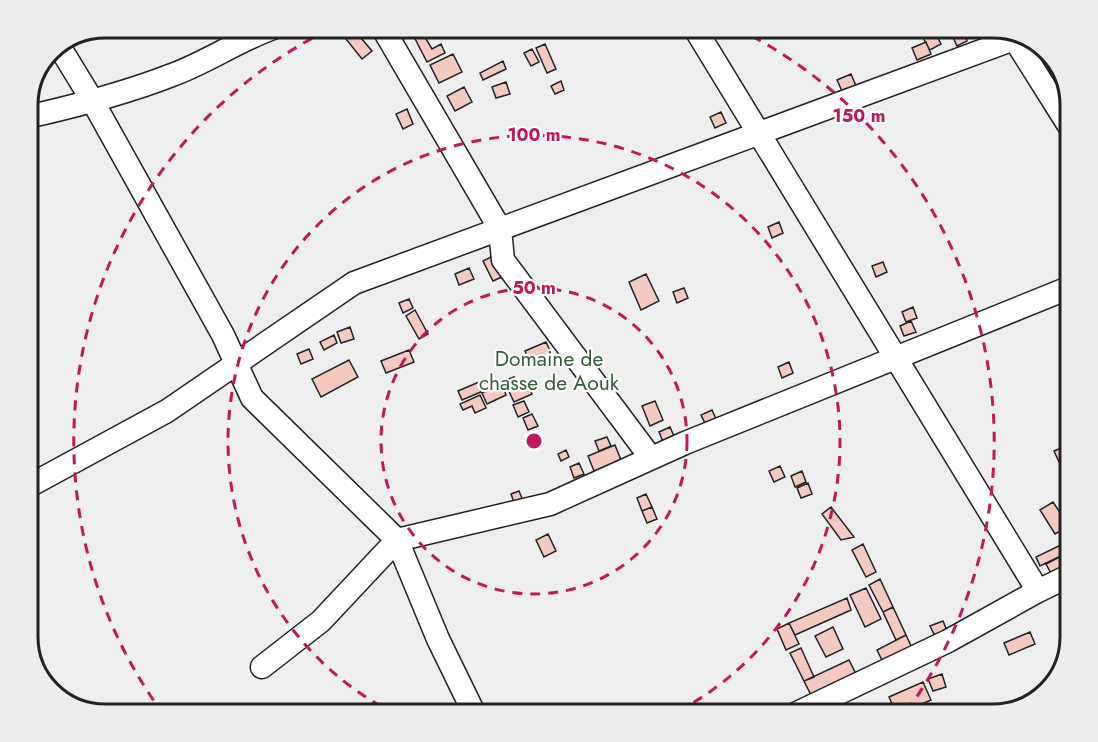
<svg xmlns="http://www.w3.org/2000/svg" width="1098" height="742" font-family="Jost,sans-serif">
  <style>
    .green { fill: #eee; stroke: #6f6f6f; stroke-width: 1.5 }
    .building { fill: #f3c9c0; stroke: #222; stroke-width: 1.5 }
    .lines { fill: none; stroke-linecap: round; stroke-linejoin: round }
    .minor-casing { stroke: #222; stroke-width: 25 }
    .minor { stroke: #fff; stroke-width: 22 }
    .ring { fill: none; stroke: #c2185b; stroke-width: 3; stroke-dasharray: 10 8 }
    .labels { text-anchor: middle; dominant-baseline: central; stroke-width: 4.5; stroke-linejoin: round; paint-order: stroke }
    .park-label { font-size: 21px; fill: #2f5e38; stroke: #fff }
    .rim { fill: none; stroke: #222; stroke-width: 3 }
    .centre { fill: #c2185b; stroke: #fff; stroke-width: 3 }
    .ring-label { font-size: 18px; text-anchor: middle; font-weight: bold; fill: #c2185b; stroke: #fff; stroke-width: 4.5; stroke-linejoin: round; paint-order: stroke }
  </style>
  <rect width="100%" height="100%" fill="#fff"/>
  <!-- green -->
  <path class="green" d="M104 27H994L1037 40 1061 66 1071 104V638L1058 681 1032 705 994 715H104L61 702 37 676 27 643V100L50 49Z"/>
  <!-- building -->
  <path class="building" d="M409 27H447L426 39 432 49 441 44 445 53 427 62Z
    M537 27H551L553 32 541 37Z
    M934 30 941 44 930 50 922 36Z
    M963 30 967 41 957 46 952 35Z
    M356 32 372 51 362 59 346 39Z
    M926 42 931 54 917 60 912 48Z
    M545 44 556 69 547 73 536 48Z
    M532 49 539 62 531 66 524 53Z
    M453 54 462 72 439 83 430 65Z
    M503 61 506 69 483 80 480 73Z
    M851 74 856 86 842 91 837 80Z
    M561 81 564 90 555 94 551 86Z
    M506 82 510 94 496 98 492 87Z
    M464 87 472 102 455 111 447 96Z
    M407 109 413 124 403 129 396 114Z
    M721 112 726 123 715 128 710 117Z
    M779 222 783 233 772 238 768 227Z
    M495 255 504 276 493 281 483 261Z
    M883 262 887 272 876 277 872 266Z
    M469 268 474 279 459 285 455 274Z
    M646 274 659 301 641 310 629 282Z
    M684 288 688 298 677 303 673 292Z
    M409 299 413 308 403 313 399 303Z
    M913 307 917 318 906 322 902 312Z
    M415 310 428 334 419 339 406 316Z
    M911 321 916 332 904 336 900 326Z
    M350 327 354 339 341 343 337 332Z
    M334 335 337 343 324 350 320 342Z
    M546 342 552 355 531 365 525 351Z
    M309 349 313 359 301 364 297 354Z
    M409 350 414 362 386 373 381 361Z
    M349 360 358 377 321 397 312 379Z
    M789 362 793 373 782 378 778 367Z
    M514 377 518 386 527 382 532 394 514 402 504 381Z
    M479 382 483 391 462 400 458 391Z
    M502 384 506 395 487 404 482 393Z
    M480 395 486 408 475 413 472 406 463 410 460 404Z
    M524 401 529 412 518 417 513 405Z
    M655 401 663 420 650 426 642 406Z
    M712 410 717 421 706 425 701 415Z
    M532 414 538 426 528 430 523 418Z
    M670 427 677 443 665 447 659 432Z
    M607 437 611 446 599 451 595 441Z
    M615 445 621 460 594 471 588 456Z
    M1066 446 1070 457 1059 462 1054 451Z
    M566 450 569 457 561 461 558 454Z
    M579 463 584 474 574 478 570 467Z
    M780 466 785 477 774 482 769 471Z
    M802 471 806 482 795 487 791 476Z
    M808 483 812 494 801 498 797 488Z
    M519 491 523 501 515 505 511 494Z
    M646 494 652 507 642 511 637 498Z
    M1053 502 1069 526 1055 534 1040 510Z
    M652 507 657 519 647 523 642 511Z
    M831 507 854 537 841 540 822 514Z
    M548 534 556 551 544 557 536 540Z
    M1071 540V551L1040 566 1036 557Z
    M863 544 876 572 866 577 852 550Z
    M1071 551V568L1053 577 1046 564Z
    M880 579 893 607 883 612 869 585Z
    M866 588 881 619 865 627 850 595Z
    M847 598 851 610 795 635 789 623Z
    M893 607 906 635 896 640 883 612Z
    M943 621 948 633 936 638 930 626Z
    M789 623 799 644 786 650 777 629Z
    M833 627 843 649 826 657 815 636Z
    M1030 632 1035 644 1009 655 1004 643Z
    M906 635 912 648 883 662 877 650Z
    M801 648 814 677 804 681 790 653Z
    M849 660 856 674 811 695 804 681Z
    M942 674 946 687 933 691 928 679Z
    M923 682 931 700 897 715 889 697Z"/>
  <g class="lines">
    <!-- minor casing -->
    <g class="minor-casing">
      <path id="minor" d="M382 27 500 229 503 260 651 458
        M694 27 1038 591
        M1010 32 1071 129
        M59 46 92 100 223 335 252 398 397 540 438 639 475 715
        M27 117C76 106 126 93 172 75 208 62 240 39 276 27
        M27 487 167 411 354 283 1022 36
        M262 667 321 621 397 540 550 504 685 443 1071 287
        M793 715 948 641 1038 591 1071 575"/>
    </g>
    <!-- minor -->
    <use href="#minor" class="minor"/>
  </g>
  <!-- distance rings -->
  <g class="ring">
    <circle cx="534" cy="441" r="153"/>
    <path d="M397 715A306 306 0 1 1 671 715"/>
    <path d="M164 715A460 460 0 0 1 332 28M736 28A460 460 0 0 1 904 715"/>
  </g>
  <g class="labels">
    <!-- park labels -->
    <g class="park-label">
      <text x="549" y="359">Domaine de<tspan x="549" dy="24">chasse de Aouk</tspan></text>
    </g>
  </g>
  <!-- crop -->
  <path d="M0 0H1098V742H0ZM105 38H993A67 67 0 0 1 1060 105V637A67 67 0 0 1 993 704H105A67 67 0 0 1 38 637V105A67 67 0 0 1 105 38Z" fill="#ededed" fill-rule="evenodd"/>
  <path class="rim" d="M105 38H993A67 67 0 0 1 1060 105V637A67 67 0 0 1 993 704H105A67 67 0 0 1 38 637V105A67 67 0 0 1 105 38Z"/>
  <circle cx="534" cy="441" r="9" class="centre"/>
  <g class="ring-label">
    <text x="859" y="122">150 m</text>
    <text x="534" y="141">100 m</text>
    <text x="534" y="294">50 m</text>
  </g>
</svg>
